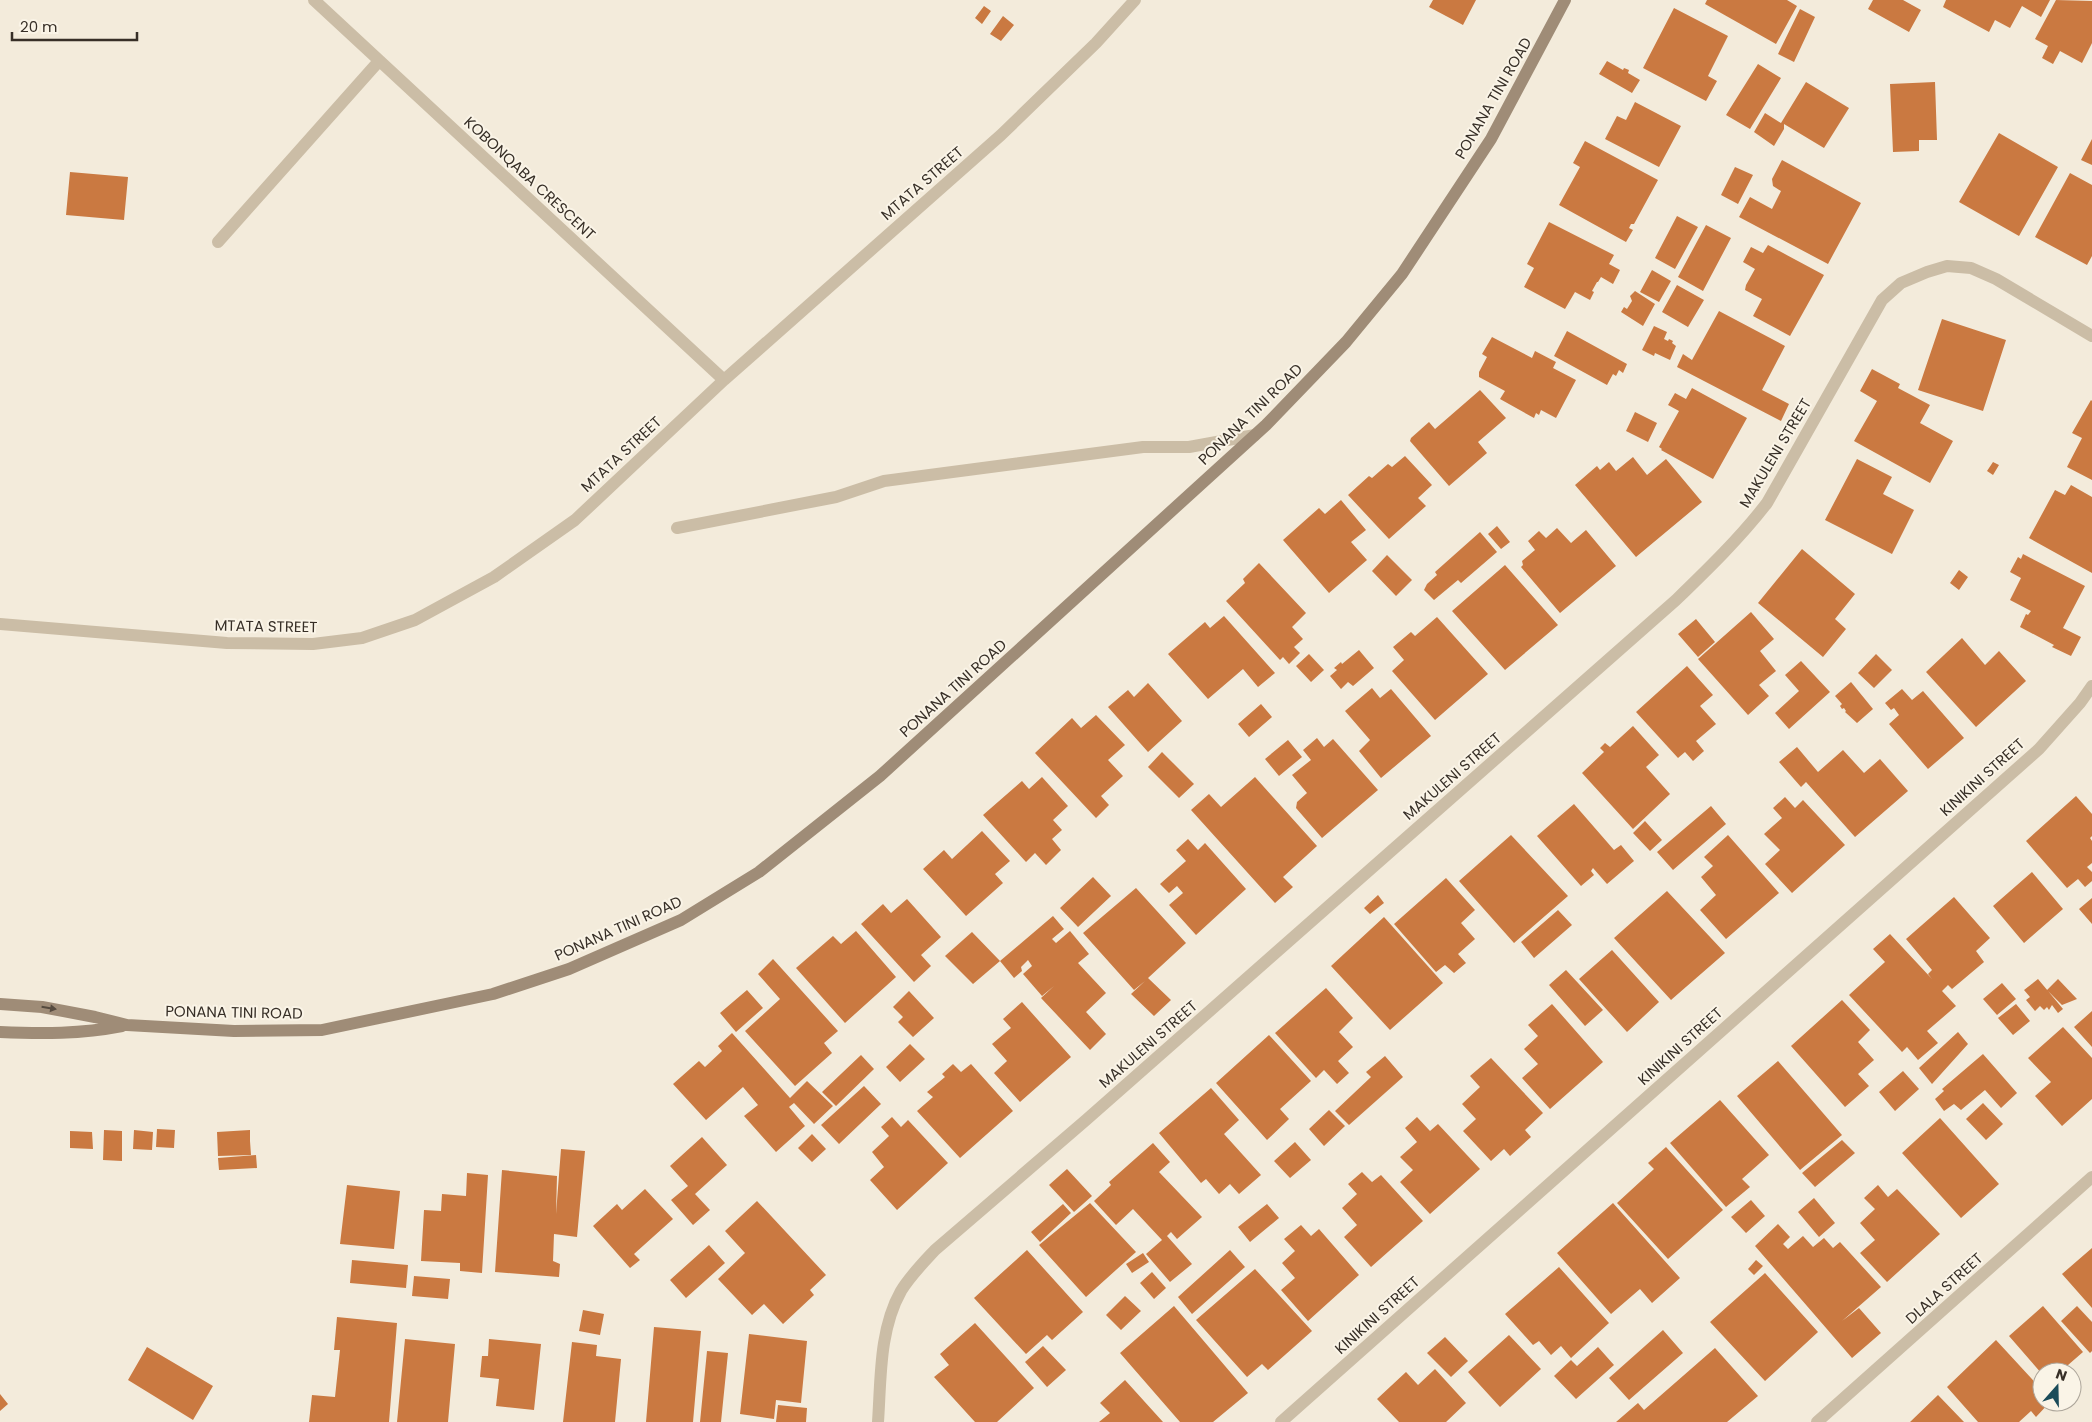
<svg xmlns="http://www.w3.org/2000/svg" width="2092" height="1422" font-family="Poppins,sans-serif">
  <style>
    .building { fill: #ca7941 }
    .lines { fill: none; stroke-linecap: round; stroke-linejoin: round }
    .street { stroke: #cbbda6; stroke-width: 12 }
    .secondary { stroke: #9f8c77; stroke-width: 12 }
    .oneway { fill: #564b3f }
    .labels { text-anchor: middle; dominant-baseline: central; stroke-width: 4; stroke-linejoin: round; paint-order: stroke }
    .street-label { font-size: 15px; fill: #372f27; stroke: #faf4e7 }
  </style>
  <rect width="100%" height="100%" fill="#f3ebdb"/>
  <!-- building -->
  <path class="building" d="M1433 0H1476L1463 25 1429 7Z
    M1707 0H1787L1797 6 1776 44 1705 4Z
    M1873 0H1903L1921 10 1909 32 1868 9Z
    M1946 0H2050L2041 17 2022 6 2010 28 1995 20 1989 32 1943 7Z
    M2056 0 2092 1V43L2082 63 2060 51 2053 64 2042 58 2048 46 2035 39Z
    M984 6 991 11 982 24 975 18Z
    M1674 8 1728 36 1708 76 1717 81 1706 101 1643 68Z
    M1800 9 1815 17 1794 62 1778 54Z
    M1003 16 1014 25 1001 41 990 34Z
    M1607 61 1623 70 1624 68 1629 70 1628 73 1640 80 1632 93 1599 74Z
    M1758 64 1781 78 1750 129 1726 115Z
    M1806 82 1849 108 1824 148 1784 124V129L1774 146 1754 132 1765 113 1781 123Z
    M1935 82 1937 140H1919V151L1893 152 1890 84Z
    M1635 102 1681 126 1659 167 1605 139 1617 116 1626 120Z
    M1999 133 2058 167 2019 236 1959 202Z
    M2092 139V165L2081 160Z
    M1585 141 1658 180 1634 224H1631L1629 228 1633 230 1626 242 1559 205 1580 167 1573 163Z
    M1782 160 1861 203 1828 264 1739 217 1750 197 1772 209 1781 191 1773 186 1772 179Z
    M1735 167 1753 175 1738 204 1721 195Z
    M70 172 128 177 124 220 66 215Z
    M2070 173 2092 185V256L2087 265 2035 237Z
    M1677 216 1698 227 1675 269 1655 258Z
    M1549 222 1614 255 1609 264 1620 270 1613 284 1601 277 1598 282H1597L1592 291 1594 292 1590 300 1575 292 1565 309 1524 287 1534 268 1527 264Z
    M1706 225 1731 238 1703 291 1678 277Z
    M1768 245 1824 275 1790 336 1753 316 1762 299 1745 290 1746 285 1755 269 1743 262 1751 247 1763 253Z
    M1652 270 1671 281 1659 302 1640 292Z
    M1677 285 1704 300 1688 327 1662 312Z
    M1635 291 1655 304 1643 326 1621 312 1624 307 1627 309 1632 301 1630 296Z
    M1719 311 1785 346 1762 390 1789 404 1781 421 1677 367 1683 354 1692 360Z
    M1942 319 2006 340 1983 411 1918 390Z
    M1654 326 1667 332 1664 339 1668 341 1669 339 1673 341 1672 343 1676 346 1670 360 1655 353 1654 356 1642 350Z
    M1567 331 1627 364 1623 373 1619 370 1616 376 1613 374 1607 385 1554 356Z
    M1492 337 1532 358 1535 351 1556 362 1553 368 1576 380 1556 418 1541 410 1539 415 1536 413 1534 418 1500 399 1505 391 1479 377V372L1487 357 1482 354Z
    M1872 369 1900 384 1898 388 1930 405 1920 423 1953 441 1930 483 1854 441 1877 401 1860 391Z
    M1692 388 1747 418 1713 479 1661 450 1662 449 1659 447 1679 411 1668 405 1675 393 1686 399Z
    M1480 390 1506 418 1478 442 1487 453 1449 486 1410 441 1411 438 1429 422 1435 429Z
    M2091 400 2092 401V480L2067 467 2082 438 2072 433Z
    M1635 412 1657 423 1648 442 1626 431Z
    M1405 456 1432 485 1418 498 1426 506 1389 539 1348 495 1369 476 1372 478 1388 464 1392 467Z
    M1633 457 1647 475 1666 459 1702 502 1636 557 1575 485 1597 466 1600 470 1609 462 1616 471Z
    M1857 459 1892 477 1883 494 1914 510 1892 554 1825 520Z
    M1993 462 1999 465 1993 475 1987 471Z
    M2071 485 2092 497V573L2029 538 2055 490 2065 495Z
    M1341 500 1366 530 1351 542 1367 560 1329 593 1283 540 1319 508 1325 514Z
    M1497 526 1510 542 1501 549 1488 534Z
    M1557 528 1571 543 1586 530 1616 566 1560 613 1521 567 1523 565 1522 561 1535 550 1528 541 1539 531 1546 538Z
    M1480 532 1497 552 1461 583 1458 580 1434 600 1424 590 1427 584 1437 575 1435 572Z
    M1802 549 1855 594 1835 619 1846 629 1823 657 1758 603Z
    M2023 554 2085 586 2063 628 2081 637 2071 656 2052 647 2054 645 2020 627 2026 614 2028 615 2031 611 2010 600 2021 578 2010 572 2018 557 2021 559Z
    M1387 555 1412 580 1396 596 1372 571Z
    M1259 563 1306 613 1292 627 1303 639 1294 647 1300 653 1289 664 1283 657 1280 660 1226 601 1245 583 1243 579Z
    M1505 565 1558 625 1505 670 1452 611Z
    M1959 570 1968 577 1959 590 1950 583Z
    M1751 612 1774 639 1760 651 1776 671 1759 685 1769 696 1748 715 1698 659Z
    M1224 616 1275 673 1258 687 1243 669 1208 699 1168 654 1205 622 1210 628Z
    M1437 617 1488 674 1435 720 1392 671 1404 660 1393 647 1411 632 1415 636Z
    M1696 619 1715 642 1698 657 1678 634Z
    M1962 638 1985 665 1999 651 2026 681 1976 727 1926 672Z
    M1359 650 1374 668 1353 686 1348 682 1341 689 1330 676 1337 670 1334 668 1341 662 1342 664Z
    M1309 654 1324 670 1311 682 1296 666Z
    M1876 654 1892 670 1874 688 1858 673Z
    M1801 661 1830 692 1789 729 1775 713 1799 691 1785 675Z
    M1687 666 1713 695 1700 706 1716 724 1696 741 1704 751 1693 761 1685 752 1678 758 1636 712Z
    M1851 682 1873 709 1857 723 1845 712 1846 711 1844 708 1842 709 1840 706 1842 704 1835 696Z
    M1148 683 1182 721 1148 752 1108 707 1128 690 1134 697Z
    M1372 688 1380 698 1391 689 1431 736 1381 778 1359 751 1370 740 1345 711Z
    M1902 689 1912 700 1923 691 1964 738 1928 769 1889 724 1899 715 1894 708 1891 710 1885 703Z
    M1261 704 1272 717 1249 737 1238 724Z
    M1096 715 1125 745 1108 760 1123 776 1101 796 1109 805 1096 818 1035 753 1072 718 1081 728Z
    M1633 726 1659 755 1646 767 1670 794 1633 829 1582 773 1604 752 1600 748 1605 743 1610 747Z
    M1317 738 1324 747 1333 739 1378 790 1322 838 1296 808 1297 802 1307 793 1292 775 1311 760 1303 750Z
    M1288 740 1302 757 1279 776 1265 759Z
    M1797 747 1818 772 1843 750 1864 773 1880 759 1908 791 1855 837 1806 782 1801 787 1779 762Z
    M1162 752 1194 784 1179 798 1148 767Z
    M1042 777 1068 806 1053 820 1062 830 1052 839 1061 850 1046 865 1035 853 1026 862 983 815 1022 781 1029 789Z
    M1255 777 1317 846 1283 877 1293 887 1275 903 1191 810 1209 794 1221 807Z
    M2076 796 2092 814V836L2090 838 2092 841V863L2087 867 2092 872V881L2085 887 2078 879 2067 888 2026 841Z
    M1785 797 1795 808 1803 800 1845 845 1792 893 1765 864 1780 850 1764 834 1782 818 1773 808Z
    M1574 804 1614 850 1621 845 1634 861 1607 884 1593 868 1591 871 1594 875 1581 886 1537 836Z
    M1711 806 1726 824 1673 870 1657 852Z
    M1645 821 1662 840 1650 851 1633 833Z
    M982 831 1010 861 995 874 1003 883 966 916 923 869 944 850 952 859Z
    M1511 835 1568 896 1514 943 1459 881Z
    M1728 835 1779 893 1726 939 1700 910 1716 895 1701 877 1713 866 1704 857Z
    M1188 839 1198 850 1205 843 1246 889 1196 935 1169 905 1183 893 1177 886 1169 893 1160 884 1186 861 1176 850Z
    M2032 872 2063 909 2024 943 1993 906Z
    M1093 877 1111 896 1078 927 1060 908Z
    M1446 878 1475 910 1461 923 1475 939 1458 954 1466 963 1454 973 1445 965 1436 972 1394 924Z
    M1136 888 1186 943 1148 978 1171 1000 1154 1016 1131 994 1145 981 1134 990 1083 933Z
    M1667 891 1725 953 1671 1000 1614 938Z
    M1378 895 1384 903 1370 914 1364 908Z
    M1954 897 1990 938 1976 951 1984 962 1952 989 1948 985 1942 991 1956 1006 1927 1031 1938 1043 1918 1060 1907 1047 1902 1052 1849 995 1885 962 1873 949 1890 934 1932 979 1928 974 1932 970 1906 939Z
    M2092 898V924L2079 909Z
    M907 899 941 937 921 955 931 966 914 982 861 924 883 904 891 913Z
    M1558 910 1572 925 1534 958 1521 942Z
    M1053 916 1064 929 1052 939 1056 943 1070 931 1089 954 1078 963 1106 993 1086 1012 1106 1034 1090 1050 1041 998 1054 986 1042 996 1023 974 1032 966 1028 960 1021 967 1022 971 1014 978 1000 961 973 984 945 956 972 932 1000 961Z
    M1384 917 1443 983 1390 1030 1331 966Z
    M856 931 896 977 845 1023 796 968 833 936 841 944Z
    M1612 950 1659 1002 1627 1032 1579 979Z
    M773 959 838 1031 824 1043 832 1053 795 1086 745 1031 780 999 758 974Z
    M1566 970 1603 1010 1585 1026 1549 985Z
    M2038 979 2063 1009 2058 1013 2052 1005 2049 1010 2047 1007 2044 1010 2040 1006 2035 1011 2026 1000 2030 997 2024 990Z
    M2058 979 2077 999 2062 1005 2047 990Z
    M2002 983 2016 999 1997 1015 1983 999Z
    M1326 988 1353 1018 1339 1032 1353 1047 1338 1061 1349 1073 1337 1084 1324 1070 1316 1078 1275 1033Z
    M747 990 763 1008 736 1032 720 1013Z
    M909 991 934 1018 913 1037 898 1022 903 1017 893 1007Z
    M1842 1000 1870 1030 1858 1042 1874 1060 1858 1074 1869 1086 1845 1107 1791 1046Z
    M1022 1002 1071 1057 1020 1102 994 1073 1007 1061 992 1044 1011 1028 1003 1019Z
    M1552 1004 1603 1062 1550 1109 1522 1078 1538 1064 1524 1049 1538 1036 1528 1025Z
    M2016 1004 2030 1021 2013 1035 1998 1018Z
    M2092 1011V1047L2074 1027Z
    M2063 1027 2092 1058V1099L2062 1126 2035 1096 2051 1082 2028 1058Z
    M1958 1032 1968 1044 1932 1084 1919 1068Z
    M732 1033 790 1098 807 1081 833 1106 814 1124 794 1103 789 1107 805 1126 776 1152 744 1116 758 1105 743 1087 706 1120 673 1084 699 1061 705 1067 722 1051 718 1046Z
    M1269 1035 1311 1081 1280 1109 1289 1119 1267 1140 1216 1083Z
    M910 1044 925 1059 900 1082 886 1067Z
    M1983 1054 2017 1093 2001 1108 1985 1090 1961 1110 1954 1104 1944 1111 1935 1099 1944 1091 1942 1089Z
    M861 1055 874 1069 836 1106 822 1092Z
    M1385 1056 1403 1077 1349 1125 1335 1111 1371 1077 1366 1072Z
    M1491 1058 1543 1113 1525 1130 1531 1137 1510 1156 1504 1149 1491 1161 1463 1131 1476 1119 1462 1104 1480 1087 1470 1076Z
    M1778 1061 1842 1135 1800 1170 1737 1096Z
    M953 1064 961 1072 971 1064 1013 1111 960 1158 917 1111 933 1097 927 1092 945 1077 942 1074Z
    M1903 1071 1919 1089 1895 1111 1879 1092Z
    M864 1086 881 1104 839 1144 821 1125Z
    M1211 1088 1239 1120 1224 1134 1261 1175 1239 1194 1230 1184 1219 1194 1206 1179 1201 1183 1159 1133Z
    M1720 1100 1769 1155 1742 1179 1750 1187 1726 1207 1670 1143Z
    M1983 1103 2003 1124 1986 1140 1966 1119Z
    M1329 1110 1345 1126 1324 1146 1309 1129Z
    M892 1117 901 1127 908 1120 948 1163 897 1210 870 1180 884 1167 872 1152 889 1136 881 1127Z
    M1417 1117 1430 1131 1438 1124 1480 1169 1430 1214 1400 1182 1413 1170 1400 1157 1417 1142 1405 1128Z
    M1940 1118 1999 1184 1961 1218 1902 1153Z
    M157 1129 175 1130 174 1148 156 1147Z
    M104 1130 122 1131V1161L103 1160Z
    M134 1130 153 1132 152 1150 133 1149Z
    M250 1130V1141L229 1142 250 1141 251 1155 218 1156 217 1132Z
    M70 1131 92 1132 93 1149 70 1148Z
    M812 1134 826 1149 812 1162 798 1148Z
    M702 1137 727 1165 695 1194 710 1210 693 1225 671 1200 688 1186 670 1166Z
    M1842 1140 1855 1153 1815 1187 1802 1173Z
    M1295 1142 1311 1160 1290 1178 1274 1161Z
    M1153 1143 1170 1162 1159 1172 1202 1217 1177 1239 1171 1232 1167 1236 1192 1264 1170 1282 1146 1254 1162 1240 1133 1209 1116 1225 1094 1201 1111 1185 1109 1182Z
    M1666 1147 1723 1210 1668 1259 1617 1203 1654 1169 1648 1163Z
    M561 1149 585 1151 577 1237 554 1234 553 1261 560 1264 559 1277 495 1272 502 1170 557 1176 556 1214Z
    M256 1155 257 1168 219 1170 218 1158Z
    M1067 1169 1092 1196 1074 1212 1049 1185Z
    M1362 1172 1372 1182 1381 1175 1423 1221 1371 1267 1344 1237 1357 1225 1342 1208 1357 1194 1348 1184Z
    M467 1173 488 1175 482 1273 460 1271V1263L421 1261 424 1210 441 1211 442 1194 466 1196Z
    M347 1185 400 1191 394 1249 340 1244Z
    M1878 1185 1888 1197 1897 1189 1940 1234 1887 1282 1860 1253 1875 1240 1860 1223 1875 1209 1864 1198Z
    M645 1189 673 1219 634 1254 640 1260 630 1268 593 1226 617 1204 622 1210Z
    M1814 1198 1835 1223 1819 1237 1798 1212Z
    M1751 1200 1765 1216 1746 1233 1731 1217Z
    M757 1201 826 1275 810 1290 814 1295 783 1324 764 1304 752 1315 718 1279 745 1253 725 1231Z
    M1090 1203 1136 1252 1086 1297 1039 1245Z
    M1613 1203 1680 1278 1652 1303 1640 1289 1611 1314 1557 1253Z
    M1063 1204 1071 1213 1040 1242 1031 1232Z
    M1267 1204 1279 1218 1250 1242 1238 1227Z
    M1778 1224 1790 1237 1783 1244 1788 1249 1803 1236 1813 1247 1824 1238 1833 1248 1840 1242 1881 1287 1842 1321 1859 1308 1881 1333 1852 1358 1755 1246Z
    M1301 1225 1311 1236 1319 1229 1359 1275 1308 1321 1281 1290 1295 1278 1282 1263 1295 1251 1284 1239Z
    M709 1245 725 1263 686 1298 670 1280Z
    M2092 1248V1308L2062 1274Z
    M1027 1250 1083 1312 1052 1340 1047 1335 1026 1354 974 1298Z
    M1230 1250 1245 1267 1192 1314 1178 1297Z
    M1143 1253 1149 1262 1132 1273 1126 1264Z
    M352 1260 408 1265 406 1288 350 1283Z
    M1756 1260 1763 1266 1754 1275 1748 1269Z
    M1559 1267 1609 1323 1571 1358 1561 1346 1551 1355 1539 1341 1533 1345 1505 1314Z
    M1255 1269 1312 1331 1268 1370 1262 1364 1247 1377 1196 1320Z
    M1152 1272 1166 1288 1154 1299 1140 1283Z
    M1765 1273 1818 1332 1765 1381 1710 1322Z
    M414 1276 450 1279 448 1299 412 1296Z
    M1125 1296 1141 1311 1121 1330 1106 1315Z
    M1174 1306 1248 1393 1213 1422H1180L1120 1353Z
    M2043 1306 2083 1352 2060 1372H2042V1374L2009 1336Z
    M2077 1306 2092 1322V1351L2090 1353 2061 1321Z
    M583 1310 604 1314 600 1335 579 1331Z
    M337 1317 397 1323 389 1422H309L312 1395 335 1397 340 1350H334Z
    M975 1323 1034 1388 997 1422H975L934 1377 949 1365 940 1354Z
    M654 1327 701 1331 693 1422H646Z
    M1663 1330 1683 1353 1629 1400 1609 1378Z
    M749 1334 807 1341 801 1403 776 1400 774 1419 740 1414Z
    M1509 1335 1541 1369 1500 1407 1468 1372Z
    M1445 1337 1468 1361 1451 1377 1427 1353Z
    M405 1339 455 1344 448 1422H397Z
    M489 1339 541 1344 534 1410 496 1406 499 1379 480 1377 482 1356H488Z
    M1996 1340 2042 1390V1402H2050L2036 1417 2031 1411 2019 1422H1978L1947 1387Z
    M572 1342 597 1345 596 1356 621 1359 615 1422H563Z
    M1043 1346 1066 1370 1047 1387 1025 1362Z
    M147 1347 213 1386 193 1420 128 1380Z
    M1598 1347 1614 1365 1576 1399 1554 1376 1571 1360 1577 1366Z
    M1715 1348 1758 1396 1727 1422H1616L1638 1403 1644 1410Z
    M707 1351 728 1353 721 1422H700Z
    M1435 1369 1466 1403 1446 1422H1399L1377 1399 1406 1372 1418 1385Z
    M1125 1380 1163 1422H1099L1110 1413 1100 1403Z
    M0 1394 8 1404 0 1411Z
    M1938 1395 1964 1422H1910Z
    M778 1405 807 1408 806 1422H776Z"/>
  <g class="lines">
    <!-- street -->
    <path class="street" d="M314 0 724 380
      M218 242 379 61
      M677 528 836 497 884 481 1143 447H1189L1255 435
      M0 624 227 643 313 644 362 638 415 620 494 577 575 520 724 380 1001 135 1096 43 1135 0
      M878 1422C881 1379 879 1330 901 1291 910 1276 923 1263 935 1250L1086 1120 1676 600C1708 569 1740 538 1767 503L1882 300 1901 283 1927 272 1947 266 1971 268 1996 279 2092 336
      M1281 1422 2039 749 2080 703 2092 686
      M1817 1422 2092 1177"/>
    <!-- secondary -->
    <path class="secondary" d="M0 1004 42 1007 95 1017 127 1025 234 1031 322 1030 493 994 569 969 681 920 759 872 880 776 1266 425 1346 342 1402 274 1491 139 1565 0
      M0 1032C42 1034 81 1034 122 1026"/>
  </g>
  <!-- one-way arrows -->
  <defs><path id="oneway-solid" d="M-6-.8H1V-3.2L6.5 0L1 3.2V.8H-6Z" transform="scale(1.25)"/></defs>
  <use class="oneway" href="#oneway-solid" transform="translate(49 1008) rotate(9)"/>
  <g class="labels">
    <!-- street labels -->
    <g class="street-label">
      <text transform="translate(1493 98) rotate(-60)">PONANA TINI ROAD</text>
      <text transform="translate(530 178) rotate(43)">KOBONQABA CRESCENT</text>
      <text transform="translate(922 183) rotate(-41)">MTATA STREET</text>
      <text transform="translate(1250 414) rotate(-44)">PONANA TINI ROAD</text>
      <text transform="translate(1775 453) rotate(-59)">MAKULENI STREET</text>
      <text transform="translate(621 454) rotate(-43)">MTATA STREET</text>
      <text transform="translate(266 626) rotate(1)">MTATA STREET</text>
      <text transform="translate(953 688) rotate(-42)">PONANA TINI ROAD</text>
      <text transform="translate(1452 776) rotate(-41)">MAKULENI STREET</text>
      <text transform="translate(1982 777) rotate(-42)">KINIKINI STREET</text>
      <text transform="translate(618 928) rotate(-24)">PONANA TINI ROAD</text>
      <text transform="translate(234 1012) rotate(1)">PONANA TINI ROAD</text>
      <text transform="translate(1148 1044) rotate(-41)">MAKULENI STREET</text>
      <text transform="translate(1680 1046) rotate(-42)">KINIKINI STREET</text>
      <text transform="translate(1944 1288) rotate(-42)">DLALA STREET</text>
      <text transform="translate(1377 1315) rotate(-42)">KINIKINI STREET</text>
    </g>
  </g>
  <!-- north arrow -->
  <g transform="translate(2057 1387) rotate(20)"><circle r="24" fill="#faf4e7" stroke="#aca59a"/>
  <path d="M0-4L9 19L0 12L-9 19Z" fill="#1b4c5a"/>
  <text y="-8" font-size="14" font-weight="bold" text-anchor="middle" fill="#372f27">N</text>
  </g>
  <!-- scale -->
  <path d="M12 32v8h125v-8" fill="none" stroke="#372f27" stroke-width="2.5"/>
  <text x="20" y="32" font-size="15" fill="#372f27" stroke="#faf4e7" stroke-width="4" paint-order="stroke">20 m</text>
</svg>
